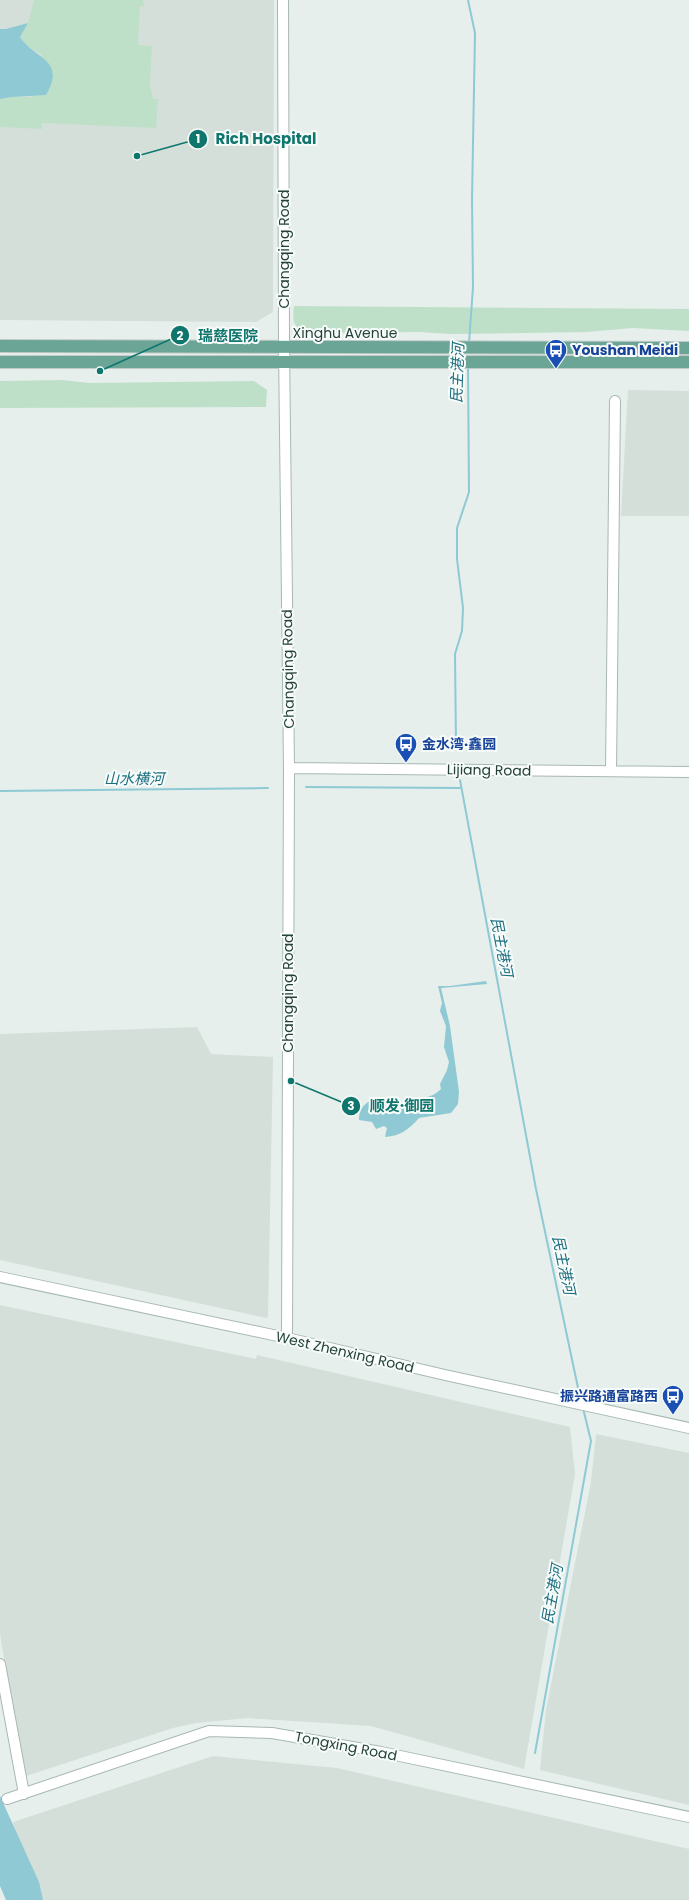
<svg xmlns="http://www.w3.org/2000/svg" width="689" height="1900" font-family="Poppins,'Noto Sans SC',sans-serif">
  <style>
    .built { fill: #d4dfda }
    .green { fill: #bfe0c8 }
    .water { fill: #8ec9d4 }
    .lines { fill: none; stroke-linecap: round; stroke-linejoin: round }
    .stream { stroke: #8ec9d4; stroke-width: 2 }
    .minor-casing { stroke: #a8b8b2; stroke-width: 12 }
    .major-casing { stroke: #c2cac8; stroke-width: 14 }
    .minor { stroke: #fff; stroke-width: 10 }
    .major { stroke: #6aa596; stroke-width: 12 }
    .labels { text-anchor: middle; dominant-baseline: central; stroke-width: 4; stroke-linejoin: round; paint-order: stroke }
    .street-label { font-size: 14px; fill: #24423a; stroke: #f7fbf9 }
    .transit-label { font-size: 14px; font-weight: bold; fill: #164399; stroke: #f7fbf9; text-anchor: start }
    .water-label { font-size: 15px; font-style: italic; fill: #1c6f80; stroke: #f7fbf9 }
    .leader { fill: none; stroke: #0f766e; stroke-width: 1.5 }
    .callout-dot { fill: #0f766e; stroke: #f7fbf9; stroke-width: 1.5 }
    .mark-label { font-size: 12px; text-anchor: middle; font-weight: bold; fill: #fff }
    .callout-label { font-size: 15px; text-anchor: middle; font-weight: bold; fill: #0f766e; stroke: #f7fbf9; stroke-width: 4; stroke-linejoin: round; paint-order: stroke }
  </style>
  <rect width="100%" height="100%" fill="#e6efeb"/>
  <!-- built -->
  <path class="built" d="M0 0H274L273 312 256 322 0 320Z
    M628 390 689 391V516H621Z
    M197 1027 211 1054 273 1057 268 1317 266 1318 0 1260V1034Z
    M0 1305 256 1359 257 1355 570 1427 575 1474 524 1769 371 1726 248 1718 196 1723 173 1728 23 1777 0 1634Z
    M596 1434 689 1453V1805L540 1770 546 1710 591 1482Z
    M213 1756 337 1768 689 1849V1900H35L13 1822Z"/>
  <!-- green -->
  <path class="green" d="M34 0H143L144 6H140L138 45 152 46 150 84 153 99H158L156 128 42 123V129L0 127V99L11 97H32L42 55 26 45 20 37 28 23Z
    M294 306 689 309V331L633 328 587 332 452 334 419 332 308 333C293 329 292 320 294 306Z
    M63 380 89 383 254 381 267 390 266 407 0 408V381Z"/>
  <!-- water -->
  <path class="water" d="M28 23 20 37C34 59 67 59 46 95L11 97 0 99V29H6Z
    M486 981 487 984 441 988 450 1026 459 1092 458 1104 451 1113 419 1118C409 1129 401 1136 385 1137L387 1128 384 1126 376 1129 372 1122 359 1120C359 1110 362 1106 371 1100 376 1103 376 1106 380 1109 394 1121 400 1108 407 1099 421 1098 431 1099 441 1089L440 1084 447 1070 449 1062 444 1047 446 1026 440 1011 442 1003 438 986H450Z
    M0 1796 39 1882 43 1900H6L0 1886Z"/>
  <g class="lines">
    <!-- stream -->
    <path class="stream" d="M468 0 475 33 472 199 473 287 469 343
      M456 745 455 654 462 631 463 608 457 559V528L469 492 468 366
      M460 780 536 1189 581 1402
      M306 787 461 788
      M0 791 268 788
      M535 1753 591 1441 583 1408"/>
    <!-- minor casing -->
    <g class="minor-casing">
      <path id="minor" d="M283 0 284 347 289 768 287 1338
        M289 768 689 772
        M611 771 615 401
        M0 1277 287 1338 445 1375 689 1428
        M0 1664 24 1794
        M7 1799 209 1731 272 1733 381 1752 689 1817"/>
    </g>
    <!-- major casing -->
    <g class="major-casing">
      <path id="major" d="M0 346 689 348
        M0 362H689"/>
    </g>
    <!-- minor -->
    <use href="#minor" class="minor"/>
    <!-- major -->
    <use href="#major" class="major"/>
  </g>
  <!-- icons -->
  <defs>
    <g id="bus-pin" transform="scale(1.15)"><path d="M0 17L-7.5 6A9.5 9.5 0 1 1 7.5 6Z" fill="#1a4fb4" stroke="#f7fbf9"/><path d="M-5-6H5V4H4V6H2V4H-2V6H-4V4H-5ZM-3.5-4V0h7V-4ZM-3.5 1.2v1.5H-2V1.2ZM2 1.2v1.5H3.5V1.2Z" fill="#fff"/></g>
  </defs>
  <g fill-rule="evenodd">
    <use href="#bus-pin" x="556" y="350"/>
    <use href="#bus-pin" x="406" y="744"/>
    <use href="#bus-pin" x="673" y="1396"/>
  </g>
  <g class="labels">
    <!-- street labels -->
    <g class="street-label">
      <text transform="translate(284 249) rotate(-90)">Changqing Road</text>
      <text x="345" y="333">Xinghu Avenue</text>
      <text transform="translate(288 669) rotate(-91)">Changqing Road</text>
      <text transform="translate(489 770) rotate(1)">Lijiang Road</text>
      <text transform="translate(288 993) rotate(-90)">Changqing Road</text>
      <text transform="translate(345 1352) rotate(13)">West Zhenxing Road</text>
      <text transform="translate(346 1746) rotate(11)">Tongxing Road</text>
    </g>
    <!-- transit labels -->
    <g class="transit-label">
      <text x="572" y="350">Youshan Meidi</text>
      <text x="422" y="744">金水湾·鑫园</text>
      <text x="658" y="1396" text-anchor="end">振兴路通富路西</text>
    </g>
    <!-- water labels -->
    <g class="water-label">
      <text transform="translate(457 373) rotate(-88)">民主港河</text>
      <text x="134" y="778">山水横河</text>
      <text transform="translate(502 947) rotate(79)">民主港河</text>
      <text transform="translate(564 1265) rotate(78)">民主港河</text>
      <text transform="translate(552 1594) rotate(-80)">民主港河</text>
    </g>
  </g>
  <!-- callouts -->
  <path class="leader" d="M137 156L198 139M100 371L180 335M291 1081L351 1106"/>
  <g class="callout-dot">
    <circle cx="137" cy="156" r="4"/>
    <circle cx="100" cy="371" r="4"/>
    <circle cx="291" cy="1081" r="4"/>
    <circle cx="198" cy="139" r="10"/>
    <circle cx="180" cy="335" r="10"/>
    <circle cx="351" cy="1106" r="10"/>
  </g>
  <g class="mark-label">
    <text x="198" y="143">1</text>
    <text x="180" y="340">2</text>
    <text x="351" y="1110">3</text>
  </g>
  <g class="callout-label">
    <text x="266" y="144">Rich Hospital</text>
    <text x="228" y="341">瑞慈医院</text>
    <text x="402" y="1111">顺发·御园</text>
  </g>
</svg>
